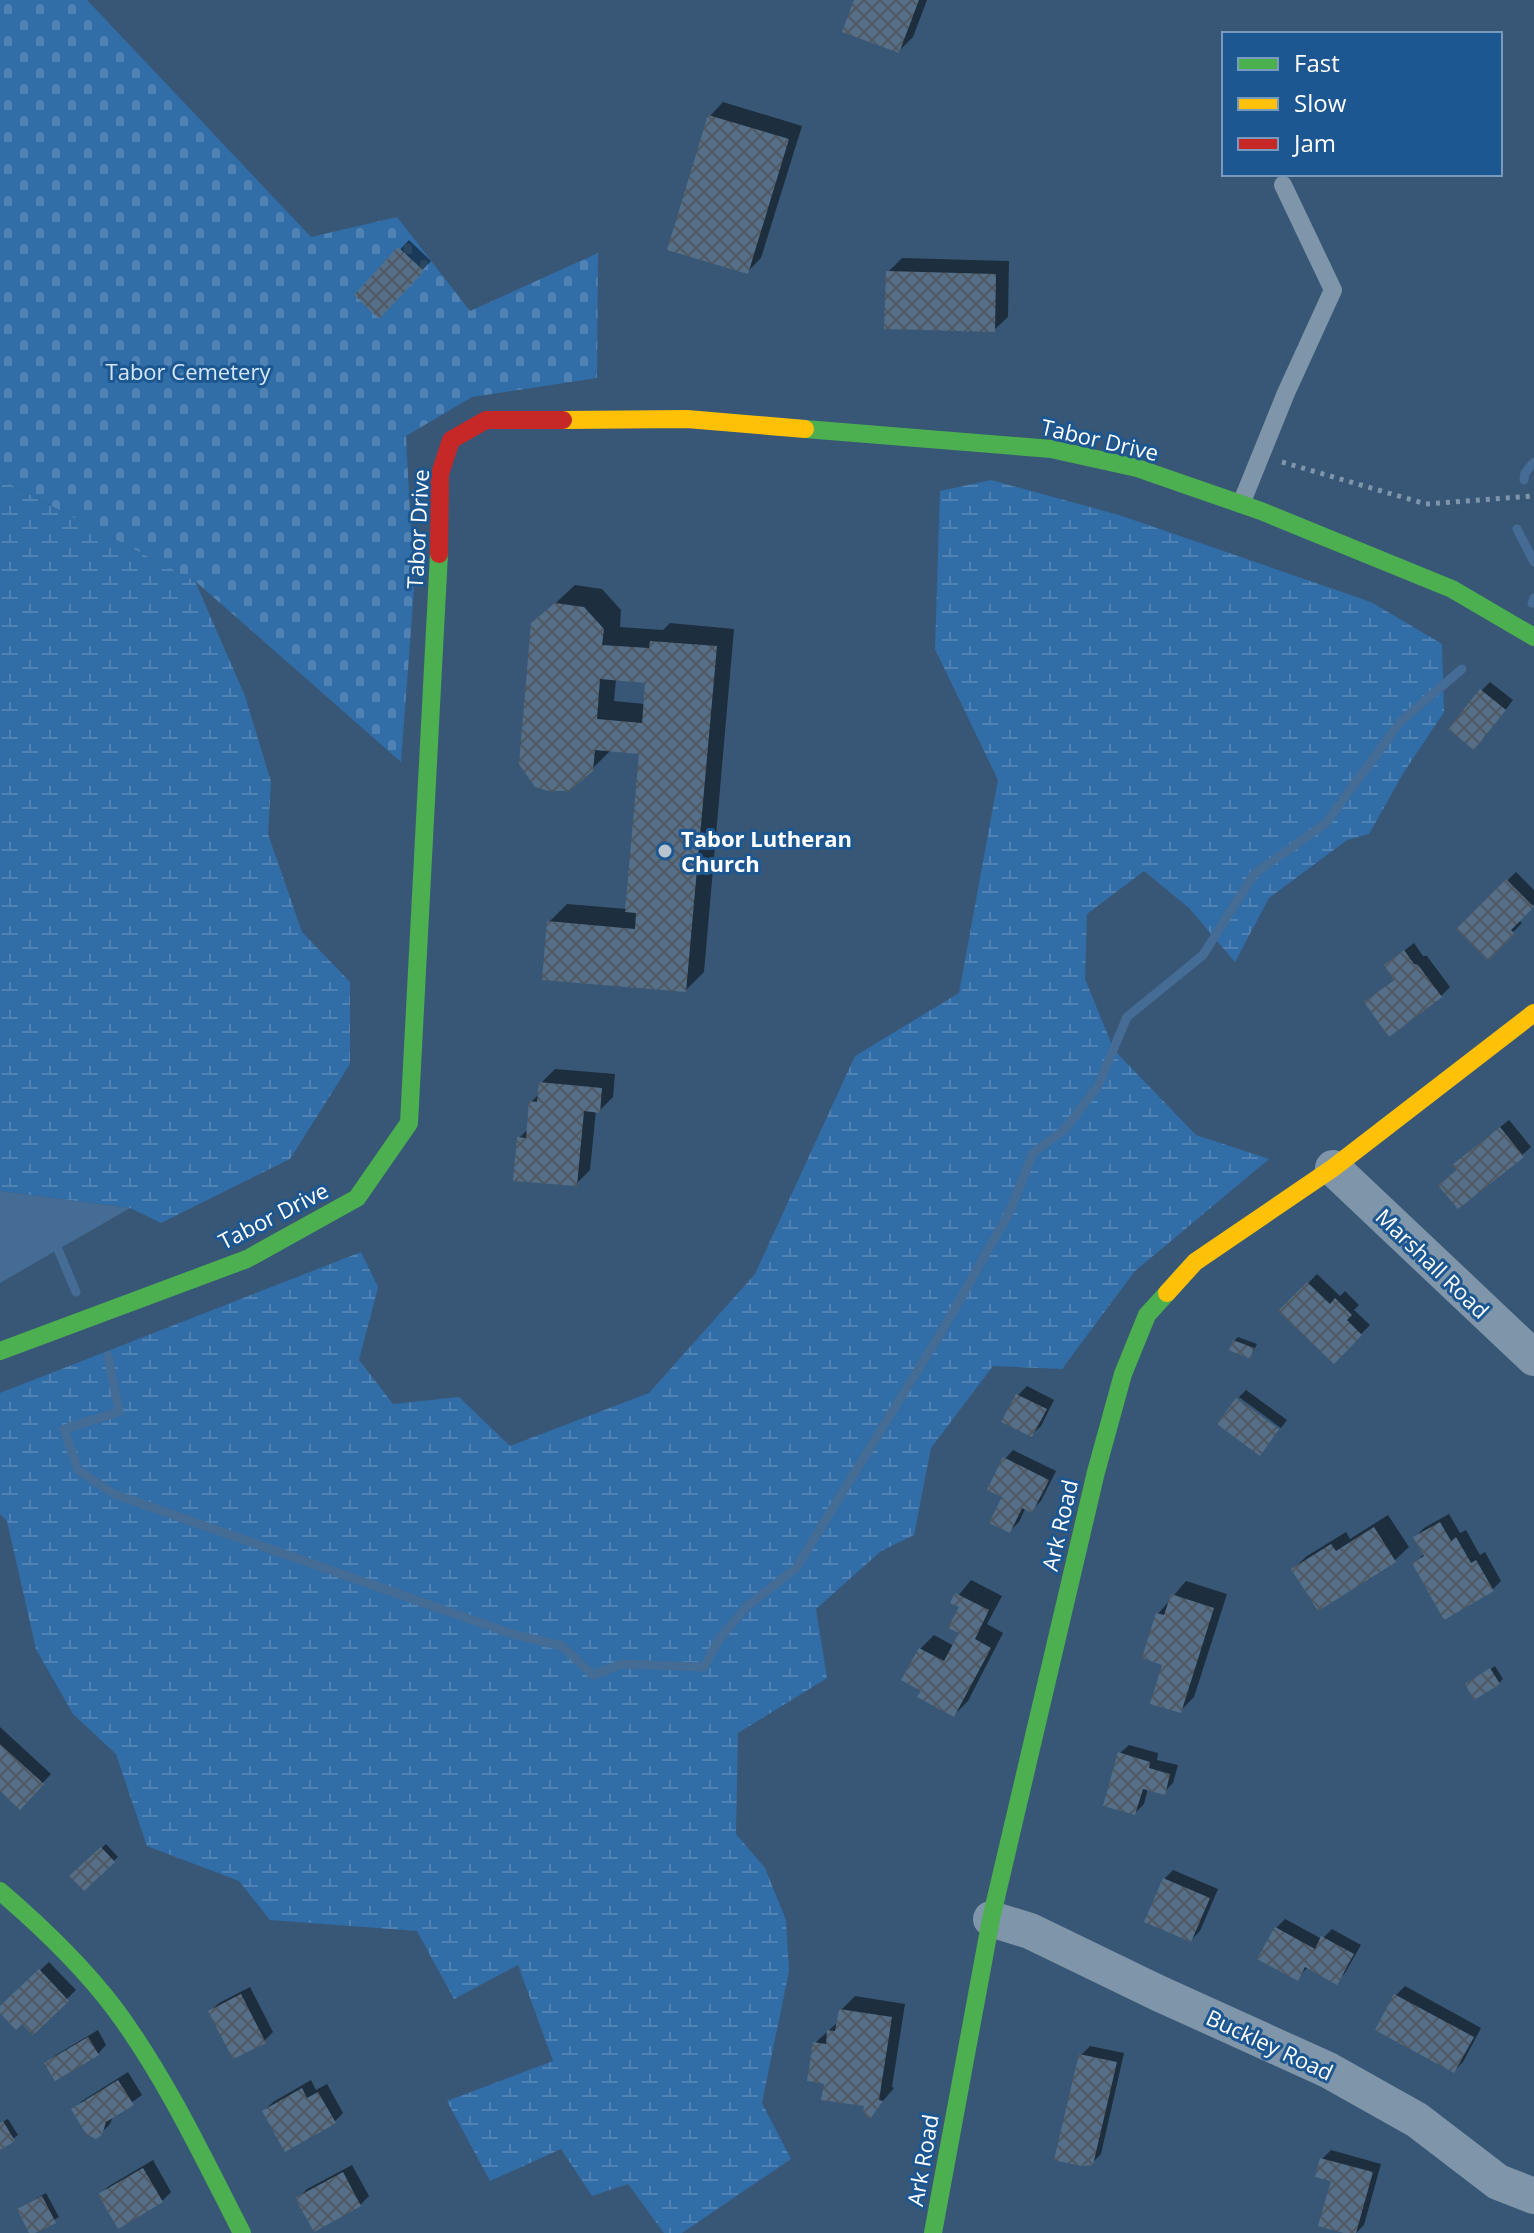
<svg xmlns="http://www.w3.org/2000/svg" width="1534" height="2233" font-family="'Open Sans',sans-serif">
  <style>
    .wetland { fill: url(#wetland-marsh) }
    .cemetery { fill: url(#cemetery-stones) }
    .water { fill: #456c95 }
    .shadow { fill: #0007; fill-rule: evenodd }
    .lines { fill: none; stroke-linecap: round; stroke-linejoin: round }
    .stream { stroke: #456c95; stroke-width: 9 }
    .building { fill: url(#building-cross-hatch); fill-rule: evenodd }
    .path { stroke: #7f95a9; stroke-width: 5; stroke-dasharray: 4 6; stroke-linecap: butt }
    .lane { stroke: #7f95a9; stroke-width: 18 }
    .street { stroke: #7f95a9; stroke-width: 36 }
    .fast { stroke: #4caf50; stroke-width: 18 }
    .slow { stroke: #ffc107; stroke-width: 18 }
    .jam { stroke: #c62828; stroke-width: 18 }
    .poi-dot { fill: #b9c4cf; stroke: #1d5791; stroke-width: 3 }
    .labels { text-anchor: middle; dominant-baseline: central; stroke-width: 6; stroke-linejoin: round; paint-order: stroke }
    .park-label { font-size: 22px; fill: #d3e7fa; stroke: #1d5791 }
    .street-label { font-size: 22px; fill: #fff; stroke: #1d5791 }
    .poi-label { font-size: 22px; font-weight: bold; fill: #fff; stroke: #1d5791; text-anchor: start }
  </style>
  <defs>
    <pattern id="wetland-marsh" width="20" height="14" patternUnits="userSpaceOnUse" patternTransform="scale(2)"><rect width="20" height="14" fill="#316da7"/><path d="M1 5h8M5 5V1M11 12h8M15 12V8" fill="none" stroke="#5083b4"/></pattern>
    <pattern id="cemetery-stones" width="16" height="16" patternUnits="userSpaceOnUse" patternTransform="scale(2)"><rect width="16" height="16" fill="#316da7"/><path d="M2 7V4a2 2 0 0 1 4 0v3zM10 15v-3a2 2 0 0 1 4 0v3z" fill="#5083b4"/></pattern>
    <pattern id="building-cross-hatch" width="8" height="8" patternUnits="userSpaceOnUse" patternTransform="scale(2)"><rect width="8" height="8" fill="#566f88"/><path d="M0 0l8 8M0 8l8-8" fill="none" stroke="#505861"/></pattern>
  </defs>
  <rect width="100%" height="100%" fill="#385776"/>
  <!-- wetland -->
  <path class="wetland" d="M0 479 195 581 245 696 271 782 268 834 302 932 350 982V1064L290 1159 161 1223 130 1208 0 1191Z
    M991 480 1119 515 1371 602 1442 644 1444 712 1404 772 1369 834 1347 840 1269 898 1235 962 1189 908 1144 871 1087 914 1085 979 1114 1050 1196 1135 1269 1159 1135 1271 1062 1369 993 1366 931 1448 914 1535 881 1551 816 1609 827 1678 738 1733 736 1834 765 1868 786 1920 789 1971 762 2103 791 2159 682 2233H664L628 2184 592 2196 561 2149 490 2181 447 2101 553 2061 518 1965 454 1999 417 1931 270 1920 239 1881 147 1846 116 1754 73 1714 36 1649 7 1521 0 1514V1393L361 1252 378 1287 359 1360 393 1404 459 1397 510 1446 649 1393 755 1274 855 1056 959 993 998 780 935 649 940 491Z"/>
  <!-- cemetery -->
  <path class="cemetery" d="M0 0H87L311 237 397 217 470 311 598 253 597 378 472 397 406 436 414 589 401 762 195 581 0 479Z"/>
  <!-- water -->
  <path class="water" d="M0 1191 130 1208 0 1283Z"/>
  <!-- shadow -->
  <path class="shadow" d="M856 0H927L913 37 899 51Z
    M723 102 802 126 761 258 747 272 710 116Z
    M409 240 431 261 379 316 357 295Z
    M902 258 1009 261 1008 317 994 330 888 272Z
    M575 585 602 589 621 610 620 627 663 630 670 623 734 629 704 972 686 990 549 922 567 904 627 909 641 752 611 750 591 770 533 624ZM616 679 647 681 645 704 614 701Z
    M1490 682 1513 700 1483 739 1482 690Z
    M1516 872 1534 890V904L1519 920 1522 923 1488 958 1458 929Z
    M1414 943 1423 956H1427L1450 987 1441 996 1366 1002 1396 978 1386 965Z
    M555 1069 615 1074 613 1097 599 1111 596 1110 590 1170 576 1184 519 1138 528 1129 531 1102 540 1093 541 1083Z
    M1509 1120 1531 1147 1522 1155 1458 1169 1464 1156Z
    M1317 1274 1340 1296 1345 1291 1359 1305 1354 1310 1370 1325 1334 1361 1281 1311Z
    M1238 1337 1257 1344 1250 1357 1234 1341Z
    M1027 1386 1054 1400 1041 1426 1032 1435 1004 1421 1018 1395Z
    M1246 1390 1287 1420 1281 1428 1239 1397Z
    M1013 1450 1056 1471 1041 1501 1032 1510 1026 1507 1019 1522 1010 1531 1005 1497V1459Z
    M1449 1514 1460 1533 1466 1530 1480 1555 1485 1552 1501 1581 1492 1590 1414 1563 1425 1553 1415 1537 1424 1528Z
    M1388 1515 1409 1547 1395 1560 1293 1569 1307 1556 1346 1532 1350 1539Z
    M971 1580 1002 1596 987 1624 1003 1633 968 1701 954 1715 923 1690 920 1649 934 1635 954 1646 961 1632 962 1606 953 1602Z
    M1186 1581 1227 1594 1194 1697 1180 1711 1165 1664 1158 1614Z
    M1495 1666 1503 1679 1499 1683 1467 1684Z
    M0 1727 51 1774 20 1807 0 1788Z
    M1129 1745 1158 1753 1157 1760 1178 1765 1173 1783 1164 1792 1148 1788 1144 1804 1135 1813 1120 1753Z
    M106 1844 118 1857 84 1888 72 1876Z
    M1173 1870 1218 1889 1200 1931 1191 1940 1164 1879Z
    M1285 1919 1322 1939 1332 1929 1361 1945 1345 1973 1336 1982 1308 1967 1297 1978 1276 1928Z
    M49 1962 76 1990 33 2032 22 2021 0 2008Z
    M1405 1986 1481 2028 1463 2062 1454 2071 1396 1995Z
    M250 1987 273 2032 264 2041 210 2011 219 2003Z
    M855 1996 905 2004 892 2087 894 2088 870 2116 866 2105 826 2083 815 2043 839 2021 841 2010Z
    M98 2030 106 2045 98 2054 47 2064 56 2055Z
    M1090 2046 1124 2053 1101 2154 1092 2163 1081 2055Z
    M128 2072 142 2095 113 2116 110 2124 101 2133 74 2109 82 2101Z
    M311 2080 316 2090 327 2084 343 2113 334 2122 264 2111 273 2102Z
    M8 2119 18 2135 0 2148V2123Z
    M1331 2150 1381 2164 1364 2225 1356 2233H1351L1333 2180 1322 2159Z
    M153 2160 171 2192 162 2201 119 2226 100 2194 109 2186Z
    M352 2165 369 2196 360 2205 298 2198 307 2189Z
    M46 2193 59 2217 31 2233 19 2209Z"/>
  <g class="lines">
    <!-- stream -->
    <path class="stream" d="M1524 480 1525 473 1534 462
      M1517 529 1534 562
      M1532 603 1534 598
      M54 1240 76 1292
      M108 1356 119 1412 64 1429 78 1470 114 1494 512 1634 562 1646 593 1675 621 1664 704 1667 718 1641 745 1608 796 1568 945 1326 1010 1211 1033 1153 1064 1130 1098 1086 1127 1017 1203 955 1254 874 1326 823 1400 722 1462 669"/>
  </g>
  <!-- building -->
  <path class="building" d="M854 0H919L899 53 842 32Z
    M708 115 789 139 748 274 667 250Z
    M398 247 424 271 379 319 354 295Z
    M886 271 996 274 995 332 884 329Z
    M555 603 584 607 604 629 602 645 649 648 650 641 717 646 686 992 542 980 547 921 635 929 636 913 625 912 639 754 595 750 593 771 569 791H548L535 787 519 764 531 623ZM600 679 645 683 642 723 597 719Z
    M1480 689 1506 710 1474 750 1448 729Z
    M1506 879 1534 907 1511 930 1515 934 1488 961 1456 929Z
    M1404 950 1414 964 1418 965 1442 997 1389 1037 1364 1002 1394 980 1384 965Z
    M539 1082 602 1088 600 1113 584 1111 577 1186 513 1181 517 1137 526 1138 529 1101 537 1102Z
    M1500 1127 1524 1157 1458 1209 1438 1185 1457 1170 1452 1165Z
    M1307 1282 1330 1304 1335 1298 1352 1315 1347 1320 1362 1335 1334 1364 1278 1311Z
    M1233 1340 1254 1348 1250 1359 1229 1350Z
    M1016 1394 1047 1409 1032 1437 1001 1422Z
    M1236 1398 1279 1429 1260 1456 1217 1424Z
    M1003 1457 1049 1480 1032 1513 1022 1508 1010 1533 989 1523 1002 1497 987 1490Z
    M1440 1522 1451 1541 1456 1537 1471 1563 1476 1560 1494 1591 1444 1620 1412 1563 1424 1556 1413 1537Z
    M1374 1527 1396 1562 1318 1611 1291 1569 1331 1544 1336 1551Z
    M955 1593 989 1610 975 1639 991 1648 954 1717 917 1697 921 1691 901 1680 919 1648 944 1661 959 1633 948 1628 959 1607 950 1603Z
    M1171 1594 1214 1608 1181 1713 1150 1704 1162 1665 1142 1658 1156 1613 1164 1615Z
    M1490 1668 1500 1684 1474 1700 1465 1684Z
    M0 1744 44 1784 20 1810 0 1791Z
    M1118 1752 1150 1762 1149 1768 1170 1774 1165 1795 1143 1789 1135 1815 1103 1806Z
    M101 1847 115 1862 84 1891 69 1876Z
    M1163 1878 1210 1898 1191 1942 1144 1922Z
    M1275 1927 1315 1949 1321 1936 1354 1954 1337 1985 1305 1967 1298 1981 1257 1959Z
    M39 1969 69 2001 33 2035 22 2024 16 2030 0 2013V2006Z
    M241 1994 266 2043 233 2059 208 2011Z
    M1394 1994 1474 2037 1454 2073 1375 2030Z
    M839 2009 892 2017 879 2100 883 2101 870 2119 863 2112 864 2106 821 2100 824 2084 807 2081 813 2042 826 2044 827 2030 835 2031Z
    M88 2037 99 2055 55 2081 44 2063Z
    M1079 2054 1117 2062 1093 2165 1081 2166 1054 2160Z
    M118 2080 134 2105 106 2122 102 2135 96 2139 86 2134 71 2109Z
    M302 2088 307 2098 318 2092 336 2123 285 2152 262 2111Z
    M3 2121 15 2141 0 2150V2123Z
    M1320 2158 1373 2172 1356 2233H1344L1318 2226 1331 2181 1315 2177Z
    M143 2168 163 2202 118 2229 98 2194Z
    M343 2172 361 2206 314 2232 295 2198Z
    M42 2196 56 2223 35 2233H29L17 2209Z"/>
  <g class="lines">
    <!-- path -->
    <path class="path" d="M1282 462 1426 504 1534 496"/>
    <!-- lane -->
    <path class="lane" d="M1241 504 1286 393 1333 290 1283 185"/>
    <!-- street -->
    <path class="street" d="M1333 1168 1534 1358
      M991 1919 1030 1931 1158 1993 1328 2070 1417 2120 1498 2182 1534 2196"/>
    <!-- fast -->
    <path class="fast" d="M805 429 1051 449 1137 468 1261 511 1452 589 1534 637
      M0 1351 247 1259 357 1198 409 1123 439 554
      M0 1891C42 1927 82 1965 115 2009 166 2078 203 2157 242 2233
      M933 2233 991 1919 1096 1472 1123 1374 1147 1315 1167 1293"/>
    <!-- slow -->
    <path class="slow" d="M563 420 687 419 805 429
      M1167 1293 1195 1262 1333 1168 1534 1013"/>
    <!-- jam -->
    <path class="jam" d="M439 554 440 474 451 440 486 420H563"/>
  </g>
  <!-- markers -->
  <circle class="poi-dot" cx="665" cy="851" r="8"/>
  <g class="labels">
    <!-- park labels -->
    <g class="park-label">
      <text x="188" y="371">Tabor Cemetery</text>
    </g>
    <!-- street labels -->
    <g class="street-label">
      <text transform="translate(1100 439) rotate(13)">Tabor Drive</text>
      <text transform="translate(417 529) rotate(-87)">Tabor Drive</text>
      <text transform="translate(273 1215) rotate(-27)">Tabor Drive</text>
      <text transform="translate(1433 1263) rotate(44)">Marshall Road</text>
      <text transform="translate(1059 1525) rotate(-77)">Ark Road</text>
      <text transform="translate(1270 2044) rotate(25)">Buckley Road</text>
      <text transform="translate(922 2160) rotate(-80)">Ark Road</text>
    </g>
    <!-- poi labels -->
    <g class="poi-label">
      <text x="681" y="838">Tabor Lutheran<tspan x="681" dy="25">Church</tspan></text>
    </g>
  </g>
  <!-- legend -->
  <rect x="1222" y="32" width="280" height="144" fill="#1d5791" stroke="#779abd" stroke-width="2"/>
  <rect x="1238" y="58" width="40" height="12" fill="#4caf50" stroke="#779abd" stroke-width="2"/>
  <text x="1294" y="72" font-size="24" fill="#ffffff">Fast</text>
  <rect x="1238" y="98" width="40" height="12" fill="#ffc107" stroke="#779abd" stroke-width="2"/>
  <text x="1294" y="112" font-size="24" fill="#ffffff">Slow</text>
  <rect x="1238" y="138" width="40" height="12" fill="#c62828" stroke="#779abd" stroke-width="2"/>
  <text x="1294" y="152" font-size="24" fill="#ffffff">Jam</text>
</svg>
